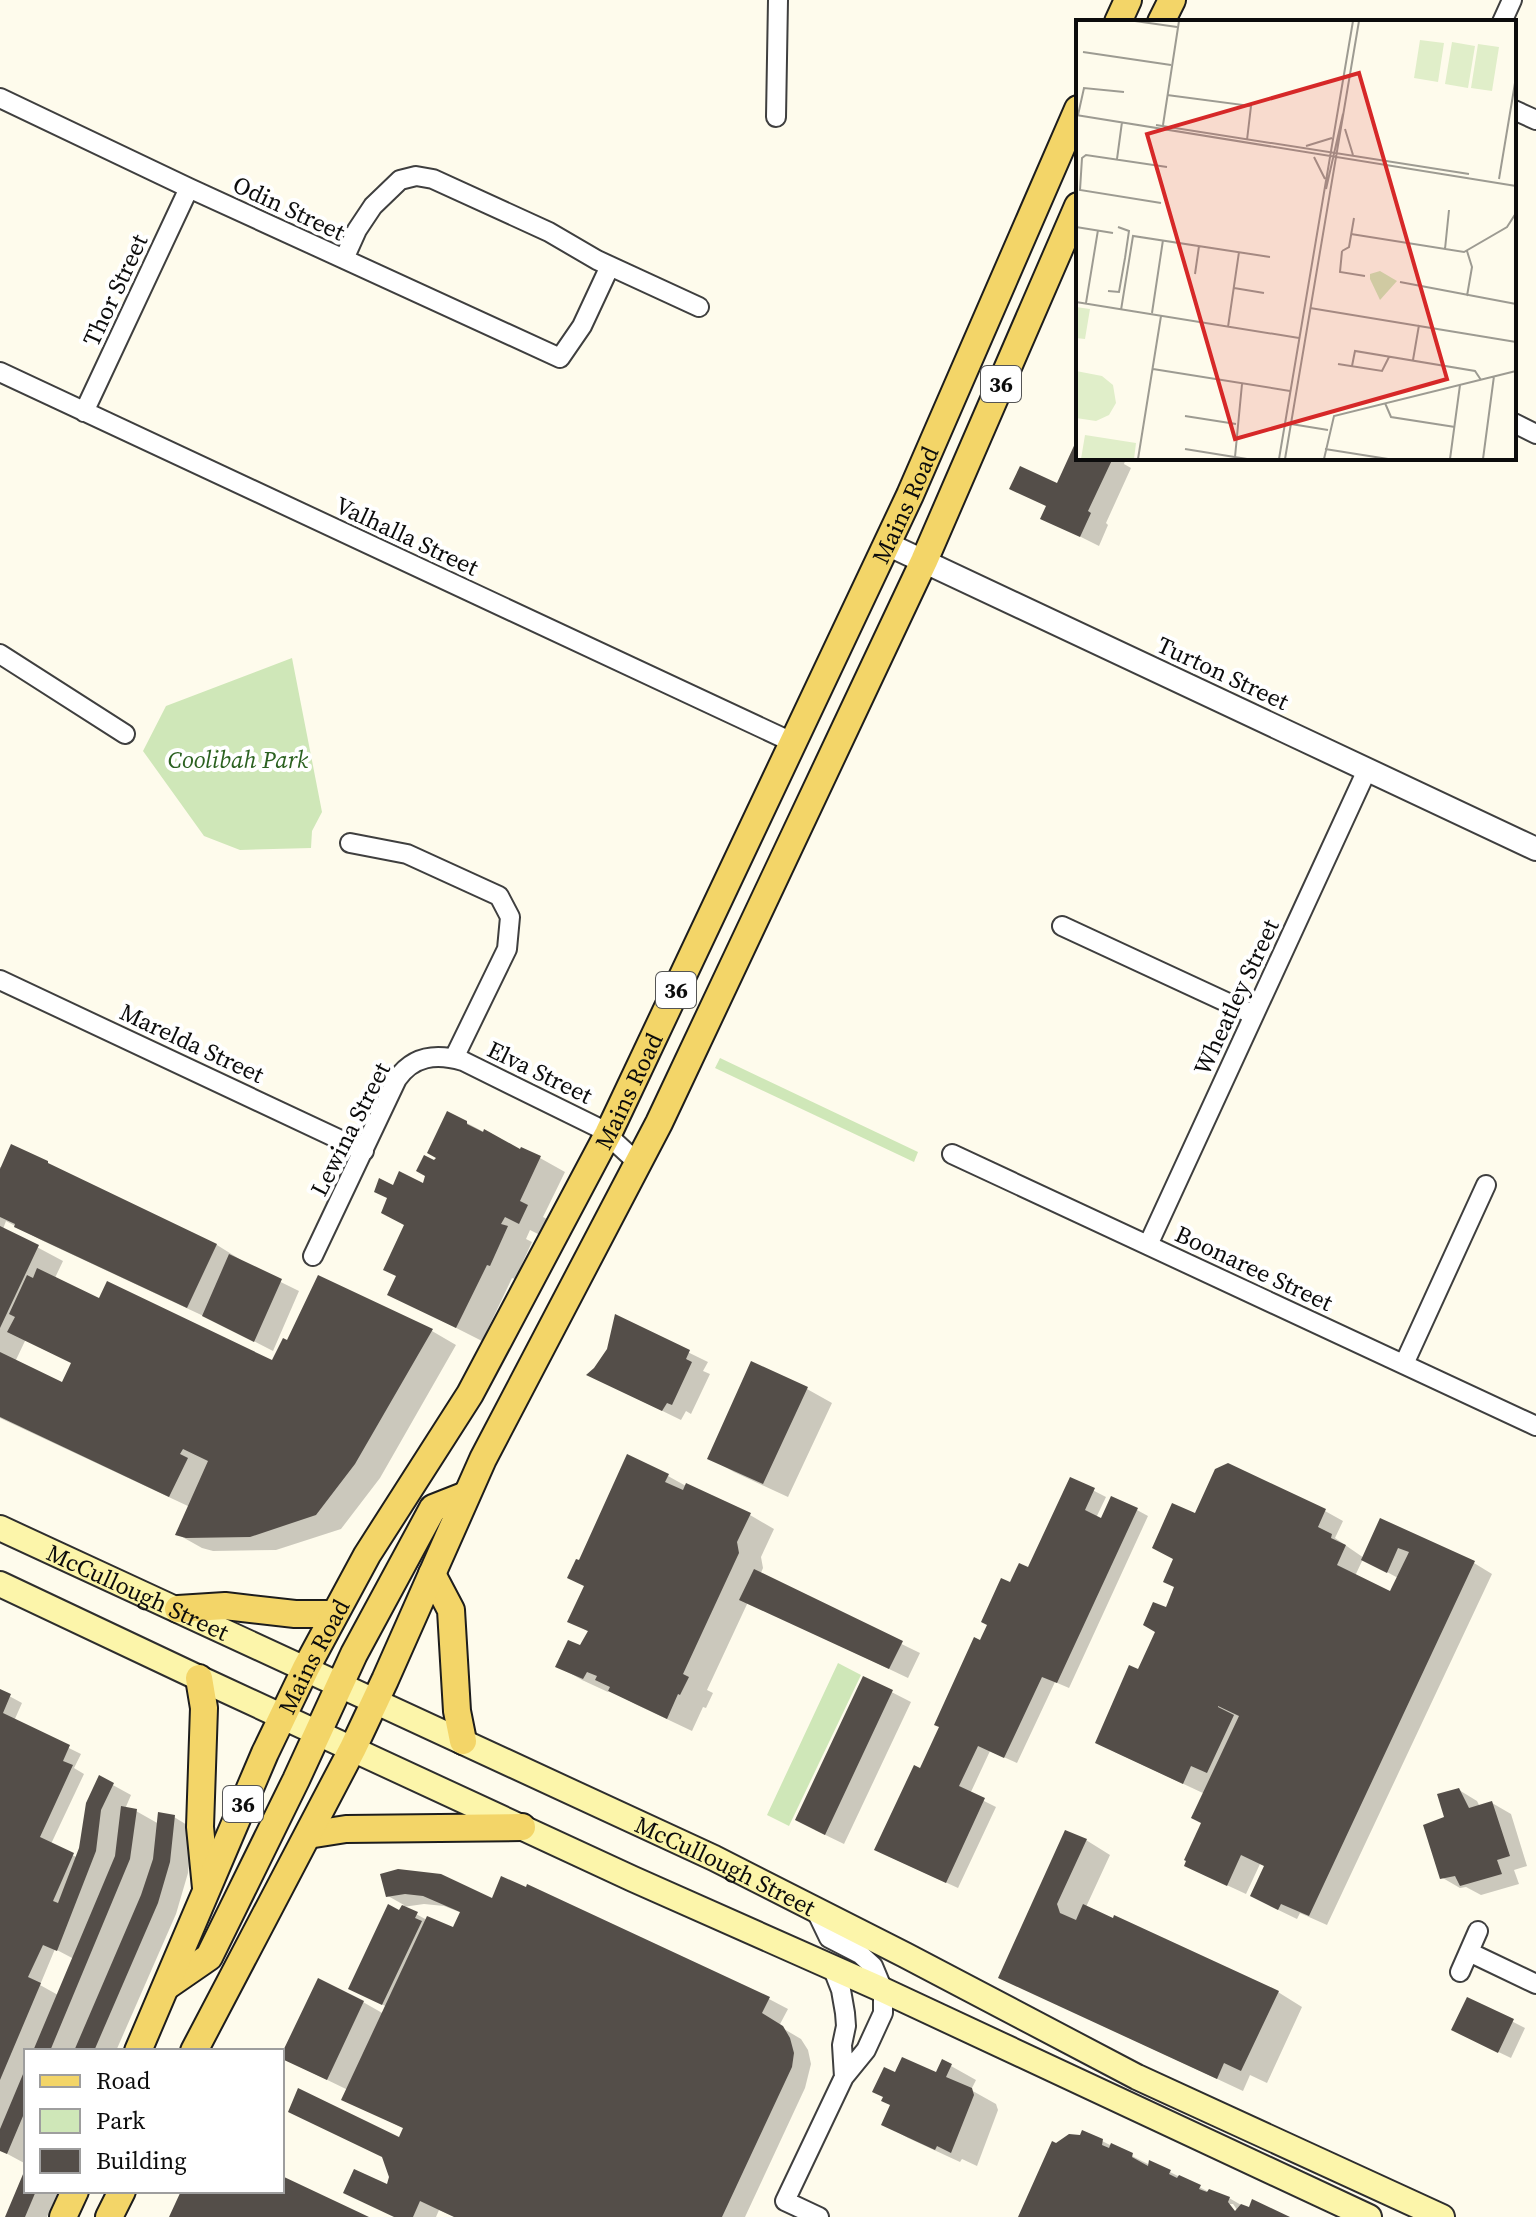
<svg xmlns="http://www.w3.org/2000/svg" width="1536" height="2217" font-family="'Source Serif 4',serif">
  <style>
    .green { fill: #cfe7b8 }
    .shadow { fill: #0003; fill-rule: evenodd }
    .building { fill: #544e49 }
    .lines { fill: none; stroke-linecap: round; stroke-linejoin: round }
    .minor-casing { stroke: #3f3f3f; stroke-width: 22 }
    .tertiary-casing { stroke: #3f3f3f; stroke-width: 26 }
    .secondary-casing { stroke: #2e2e2e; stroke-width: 28 }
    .primary-casing { stroke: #1d1d1d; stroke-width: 30 }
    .minor { stroke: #fff; stroke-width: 18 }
    .tertiary { stroke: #fff; stroke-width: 22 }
    .secondary { stroke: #fcf5aa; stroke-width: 24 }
    .primary { stroke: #f3d568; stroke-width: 26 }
    .labels { text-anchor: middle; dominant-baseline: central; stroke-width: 8; stroke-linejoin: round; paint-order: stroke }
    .shield { fill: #fff; stroke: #555; stroke-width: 2 }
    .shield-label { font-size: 22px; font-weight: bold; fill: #0c0c0c }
    .street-label { font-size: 24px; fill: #0c0c0c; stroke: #fff }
    .park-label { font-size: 24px; font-style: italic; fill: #2b6120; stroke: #fff }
    .inset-road { fill: none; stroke: #9d9b92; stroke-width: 2 }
    .view { fill: #d62828; fill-opacity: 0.15; stroke: #d62828; stroke-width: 4 }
    .inset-edge { fill: none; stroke: #0c0c0c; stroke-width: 4 }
  </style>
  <rect width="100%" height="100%" fill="#fefbec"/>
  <!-- green -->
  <path class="green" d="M292 658 322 812 312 831 311 848 240 850 204 836 143 751 166 706Z
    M720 1058 918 1152 914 1162 715 1068Z
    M838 1663 861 1675 789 1826 767 1815Z"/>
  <!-- shadow -->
  <path class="shadow" d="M1078 442V458H1120L1125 461 1124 464 1131 468 1106 523 1108 525 1099 546 1043 518Z
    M467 1123 521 1152 540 1158 565 1172 543 1217 551 1221 544 1237 530 1230 526 1239 532 1242 515 1279 512 1278 482 1341 389 1294 398 1276 406 1226 394 1187 424 1186 435 1163Z
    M0 1167 65 1174 217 1245 241 1260 240 1262 299 1291 273 1351 212 1320 41 1240 6 1221 3 1229 63 1261 15 1362 63 1385 273 1363 288 1343 319 1278 432 1331 456 1345 380 1478 341 1529 276 1550 213 1551 202 1548 177 1534 190 1507 0 1418Z
    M616 1317 708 1362 703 1371 710 1374 691 1414 686 1411 681 1420 607 1384 609 1349Z
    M807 1389 832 1403 788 1497 734 1472 709 1458Z
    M668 1476 686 1486 750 1515 774 1529 761 1557 763 1568 760 1575 920 1653 908 1678 748 1602 707 1690 713 1693 706 1708 703 1707 692 1731 635 1704 609 1690 608 1692 582 1680 558 1666 581 1648 589 1632 570 1621 586 1587 580 1563Z
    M1071 1479 1106 1497 1096 1518 1102 1520 1137 1510 1148 1516 1069 1688 1055 1682 1017 1763 990 1751 970 1794 996 1807 958 1888 888 1856 921 1771 981 1643 1011 1585 1029 1569Z
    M1325 1511 1343 1521 1335 1538 1364 1558 1381 1520 1474 1563 1492 1574 1327 1925 1300 1913 1297 1919 1270 1906 1266 1866 1260 1864 1246 1894 1205 1875V1794L1115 1752 1139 1672 1176 1588 1196 1516ZM1363 1559 1398 1578 1391 1593 1355 1576Z
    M864 1678 911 1702 844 1844 815 1830Z
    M0 1691 22 1703 14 1721 81 1754 74 1768 84 1774 51 1844 78 1858 100 1778 131 1795 125 1809 136 1811 159 1824 174 1817 192 1828 188 1873 176 1914 116 2051H26V2164L0 2150ZM55 1949 74 1959 58 1995 40 1985Z
    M1459 1790 1477 1801 1480 1807 1492 1803 1511 1814 1527 1866 1514 1870 1519 1884 1481 1895 1466 1887 1460 1888 1441 1877 1447 1818Z
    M1086 1840 1110 1855 1086 1907 1278 1992 1302 2007 1267 2083 1250 2075 1243 2091 1005 1980Z
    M383 1876 493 1901 527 1890 528 1887 769 1999 788 2009 779 2026 801 2039 808 2050 811 2064 805 2088 745 2217H455L439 2210 436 2217H394L388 2187 405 2129 344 2099 348 2090 282 2058 363 2002 384 2014 387 2007 351 1988 404 1905 388 1896ZM424 1904 444 1906 462 1913 454 1930 427 1920 403 1907Z
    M1468 1999 1525 2028 1511 2058 1465 2036Z
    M951 2066 976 2080 971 2090 996 2104 998 2110 977 2166 962 2159 960 2162 908 2138 884 2124 892 2105 896 2075H937Z
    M1102 2141 1150 2165 1170 2172 1209 2192 1229 2198 1250 2210 1285 2217H1242L1233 2204H1228L1237 2217H1020Z
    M26 2172V2191H59L47 2217H8Z"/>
  <!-- building -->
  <path class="building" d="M1078 437V458H1113L1088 511 1091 513 1080 537 1040 519 1046 506 1009 489 1020 466 1057 483Z
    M447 1111 467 1121V1124L483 1132 484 1129 520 1149 521 1147 541 1156 520 1201 528 1205 519 1224 505 1217 501 1224 508 1226 490 1266 487 1265 456 1328 387 1295 396 1276 383 1270 404 1225 381 1213 387 1198 374 1192 379 1178 393 1185 399 1171 423 1183 425 1176 416 1171 424 1155 434 1160 436 1158 427 1153Z
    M11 1144 48 1161V1163L217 1244 187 1308 14 1227 15 1224 0 1217V1169Z
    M0 1226 39 1245 0 1328Z
    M229 1254 282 1279 254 1342 202 1316Z
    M37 1268 99 1298 107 1281 272 1360 283 1338 287 1340 318 1275 433 1329 355 1464 316 1515 250 1537 186 1538 175 1535 208 1461 183 1449 180 1454 188 1458 169 1497 0 1417V1352L62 1382 71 1363 7 1332 15 1317 9 1314 27 1275 33 1278Z
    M615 1314 690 1350 686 1359 692 1362 672 1405 667 1403 662 1411 586 1375 594 1368 607 1349Z
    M751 1361 808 1387 763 1484 707 1459Z
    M627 1454 669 1474 665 1482 683 1490 686 1483 751 1513 737 1542 739 1553 683 1674 689 1677 680 1695 678 1694 667 1719 608 1691 610 1687 595 1680 597 1676 587 1672 583 1679 555 1667 568 1640 580 1645 588 1631 567 1622 584 1586 567 1578 576 1559 579 1560Z
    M1228 1463 1326 1509 1318 1527 1332 1534 1331 1538 1346 1545 1337 1565 1390 1591 1409 1552 1398 1548 1387 1573 1361 1560 1380 1518 1475 1561 1309 1916 1281 1904 1278 1910 1250 1896 1264 1866 1241 1855 1227 1886 1184 1866 1186 1861 1184 1860 1201 1823 1191 1818 1239 1716 1218 1706V1707L1234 1715 1207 1773 1191 1766 1183 1784 1095 1743 1129 1665 1138 1669 1155 1632 1143 1625 1153 1602 1166 1607 1174 1587 1163 1582 1173 1559 1152 1548 1172 1503 1195 1513 1215 1469Z
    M1070 1477 1095 1488 1085 1510 1101 1518 1111 1496 1138 1508 1057 1683 1042 1677 1004 1758 978 1746 959 1786 985 1798 946 1883 874 1850 914 1765 920 1768 939 1727 934 1725 974 1637 980 1640 987 1625 981 1622 1001 1578 1010 1582 1019 1563 1028 1567Z
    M754 1569 903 1641 889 1669 739 1600Z
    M863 1676 893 1690 825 1835 795 1820Z
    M0 1689 11 1694 3 1713 70 1745 63 1761 73 1765 40 1837 74 1853 53 1901 58 1903 79 1848 86 1803 99 1775 114 1783 101 1810 96 1851 57 1951 43 1945 28 1977 41 1983 0 2080Z
    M1459 1788 1469 1808 1492 1801 1510 1856 1497 1860 1502 1874 1460 1886 1455 1876 1440 1879 1423 1825 1444 1817 1437 1794Z
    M121 1806 137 1809 130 1859 50 2051H33L115 1856Z
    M158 1812 175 1815 170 1862 158 1903 94 2051H74L141 1895 153 1859Z
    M1065 1830 1087 1839 1057 1904 1060 1913 1076 1920 1083 1904 1113 1918 1114 1915 1279 1991 1241 2071 1224 2063 1217 2079 998 1978Z
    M398 1869 441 1874 492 1898 501 1876 526 1887 527 1884 770 1997 762 2013 783 2026 790 2038 794 2053 792 2067 722 2217H454L420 2201 413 2217H394L343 2193 354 2169 387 2184 389 2177 382 2157 288 2112 298 2088 399 2137 403 2128 341 2100 427 1916 453 1927 460 1912 423 1896 405 1894 386 1897 380 1874Z
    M388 1904 399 1910 402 1905 418 1912 415 1918 422 1921 382 2005 348 1989Z
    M318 1978 364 2001 327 2080 282 2059V2053Z
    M1467 1997 1514 2019 1498 2053 1451 2030Z
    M902 2057 936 2072 942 2059 952 2064 946 2077 972 2088 974 2095 951 2153 937 2146 935 2150 881 2125 890 2105 881 2101 883 2097 872 2092 884 2067 895 2072Z
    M26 2067V2109L7 2154 0 2151V2129Z
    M1082 2130 1103 2139 1102 2145 1109 2148 1111 2143 1133 2153 1132 2157 1148 2166 1149 2160 1171 2170 1169 2174 1177 2178 1179 2175 1201 2185 1199 2189 1207 2192 1209 2189 1230 2197 1228 2202 1235 2211 1241 2204 1249 2207 1252 2199 1290 2217H1018L1052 2141 1056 2143 1069 2134 1080 2135Z
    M26 2167V2191H36L25 2217H5Z
    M282 2176 369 2217H169L181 2191H282Z"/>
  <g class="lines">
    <!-- minor casing -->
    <g class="minor-casing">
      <path id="minor" d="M1502 22 1512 0
        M0 98 189 188 560 358 582 326 610 266
        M1514 110 1536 120
        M776 117 778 0
        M344 259 357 230 373 206 400 180 416 176 433 179 549 232 597 260 699 307
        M0 372 794 743
        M84 412 189 188
        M1514 423 1536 434
        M0 654 125 734
        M350 843 407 854 499 896 510 917 507 949 454 1058
        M1062 926 1254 1015
        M0 980 364 1151
        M952 1154 1536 1426
        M1148 1245 1367 770
        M313 1256 397 1079C413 1056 436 1053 463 1061L601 1129 639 1164
        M1404 1364 1486 1185
        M815 1909 829 1938 860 1954 873 1966 883 1990V2013L866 2050 844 2077 785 2201 819 2217
        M1469 1952 1536 1984
        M832 1967 841 1990 845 2013 846 2026 842 2045 844 2077
        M1460 1972 1478 1931"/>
    </g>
    <!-- tertiary casing -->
    <g class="tertiary-casing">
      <path id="tertiary" d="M887 544 1536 849"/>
    </g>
    <!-- secondary casing -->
    <g class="secondary-casing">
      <g id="secondary">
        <path id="s1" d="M0 1528 714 1858 905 1955 1137 2077 1442 2217"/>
        <path d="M0 1584 199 1678 633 1879 883 1990 1369 2217"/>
      </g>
    </g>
    <!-- primary casing -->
    <g class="primary-casing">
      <g id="primary">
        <path d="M1118 22 1128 0"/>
        <path d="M1161 22 1172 0"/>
        <path d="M432 1574 451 1610 457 1711 463 1741"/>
        <path d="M178 1609 225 1606 295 1614H334"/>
        <path d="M199 1678 204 1708 200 1827 206 1888"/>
        <path d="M308 1835 346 1829 522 1827"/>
        <path d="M167 1986 209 1957 296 1780 354 1654 433 1508 466 1495"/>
        <path id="s2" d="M138 2051 265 1753 306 1668 367 1555 470 1394 608 1134 910 495 1078 109"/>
        <path d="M194 2051 353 1748 385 1680 483 1459 659 1123 924 561 1078 206"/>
        <path d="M63 2217 75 2191"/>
        <path d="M109 2217 122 2191"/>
      </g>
    </g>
    <!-- minor -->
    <use href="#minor" class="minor"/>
    <!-- tertiary -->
    <use href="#tertiary" class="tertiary"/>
    <!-- secondary -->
    <use href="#secondary" class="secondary"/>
    <!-- primary -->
    <use href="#primary" class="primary"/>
  </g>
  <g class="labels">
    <!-- shield labels -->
    <g class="shield">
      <rect x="981" y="366" width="40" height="36" rx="6"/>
      <rect x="656" y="972" width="40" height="36" rx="6"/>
      <rect x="223" y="1786" width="40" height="36" rx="6"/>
    </g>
    <g class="shield-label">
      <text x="1001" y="384">36</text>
      <text x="676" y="990">36</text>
      <text x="243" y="1804">36</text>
    </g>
    <!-- street labels -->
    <g class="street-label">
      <text transform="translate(289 208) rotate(25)">Odin Street</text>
      <text transform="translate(115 290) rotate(-65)">Thor Street</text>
      <text stroke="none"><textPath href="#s2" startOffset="1728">Mains Road</textPath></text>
      <text transform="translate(407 536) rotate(25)">Valhalla Street</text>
      <text transform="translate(1223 673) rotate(25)">Turton Street</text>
      <text transform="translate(1236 997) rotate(-65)">Wheatley Street</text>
      <text transform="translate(192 1043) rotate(25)">Marelda Street</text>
      <text transform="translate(540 1072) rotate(26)">Elva Street</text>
      <text stroke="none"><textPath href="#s2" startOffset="1080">Mains Road</textPath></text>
      <text transform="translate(350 1129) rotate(-63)">Lewina Street</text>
      <text transform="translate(1254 1268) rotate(25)">Boonaree Street</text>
      <text stroke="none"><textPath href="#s1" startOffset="152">McCullough Street</textPath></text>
      <text stroke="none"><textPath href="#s2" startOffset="432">Mains Road</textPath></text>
      <text stroke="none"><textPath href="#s1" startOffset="800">McCullough Street</textPath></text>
    </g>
    <!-- park labels -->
    <g class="park-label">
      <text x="238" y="759">Coolibah Park</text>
    </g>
  </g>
  <!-- overview -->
  <g transform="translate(1076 20)">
    <rect width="440" height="440" fill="#fefbec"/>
    <path d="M304 251 321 261 304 280 294 259V254Z" fill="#cfe7b8"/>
    <path d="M344 20 368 23 362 62 338 58ZM376 22 399 26 392 68 369 64ZM402 24 423 27 416 71 395 68ZM0 287 14 289 9 319 0 318ZM0 351 26 356 37 365 40 383 33 395 20 401 0 398ZM9 415 60 423 58 439H5Z" fill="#e0eec9"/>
    <path class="inset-road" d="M59 1 101 7M7 32 95 45M91 75 175 86 171 120M0 95 440 166M2 95 8 68 48 72M80 105 393 154M87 105 103 1M269 109 277 135M230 126 256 118M238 137 249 159M41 139 46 102M423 159 440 57M250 169 267 94M85 183 4 170 6 138 10 135 91 147M0 207 37 213M275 214 388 232 431 207 440 193M369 229 373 190M266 231 264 252 289 256M266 231 273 227 278 198M391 231 396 247 391 276M119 254 123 226M324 262 440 284M158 268 188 273M32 271 43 272 49 238 53 211 42 207M0 282 223 318M10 283 22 210M234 288 440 322M45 290 57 216 194 237M76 293 87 220M152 307 163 232M337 340 343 305M262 344 306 351 313 337M276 346 279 331 399 351 405 360M77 349 214 371M309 383 315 397 379 407M109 396 160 404M215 404 252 410M109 429 171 439M249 429 312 439M159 437 166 364M62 439 85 296M203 439 277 1M209 439 283 1M248 439 258 396 440 351M374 439 384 365M407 439 418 356"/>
    <path class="view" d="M283 53 371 359 159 419 71 114Z"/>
    <rect width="440" height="440" class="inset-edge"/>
  </g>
  <!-- legend -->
  <rect x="24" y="2049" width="260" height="144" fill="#ffffff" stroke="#9e9e9e" stroke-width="2"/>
  <rect x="40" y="2075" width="40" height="12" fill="#f3d568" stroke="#9e9e9e" stroke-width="2"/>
  <text x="96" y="2089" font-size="24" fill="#0c0c0c">Road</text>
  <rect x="40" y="2109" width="40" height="24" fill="#cfe7b8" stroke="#9e9e9e" stroke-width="2"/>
  <text x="96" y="2129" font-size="24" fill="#0c0c0c">Park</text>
  <rect x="40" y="2149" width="40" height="24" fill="#544e49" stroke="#9e9e9e" stroke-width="2"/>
  <text x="96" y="2169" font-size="24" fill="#0c0c0c">Building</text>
</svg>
